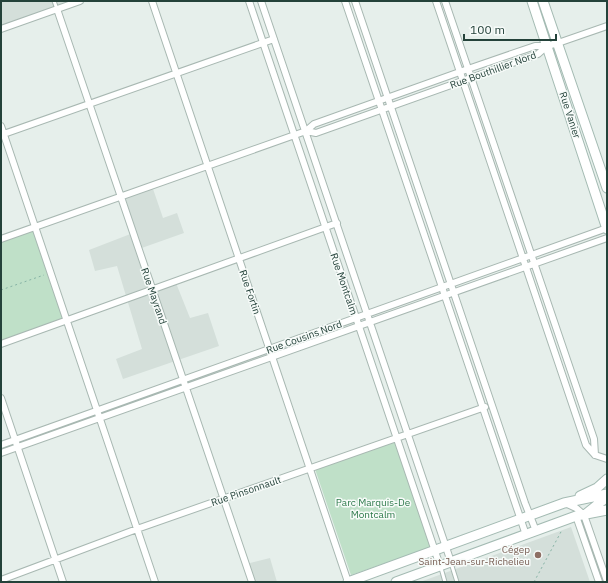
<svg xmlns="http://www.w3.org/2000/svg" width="608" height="583" font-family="'IBM Plex Sans',sans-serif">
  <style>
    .built { fill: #d4dfda }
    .green { fill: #bfe0c8 }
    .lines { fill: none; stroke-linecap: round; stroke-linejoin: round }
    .lane-casing { stroke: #a8b8b2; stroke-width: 5 }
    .street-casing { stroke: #a8b8b2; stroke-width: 8 }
    .secondary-casing { stroke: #a4bbb3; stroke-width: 11 }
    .path { stroke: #86b3a5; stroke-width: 1; stroke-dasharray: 2 3; stroke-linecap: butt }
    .lane { stroke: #fff; stroke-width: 3 }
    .street { stroke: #fff; stroke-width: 6 }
    .secondary { stroke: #fff; stroke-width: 9 }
    .education-dot { fill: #8d6e63; stroke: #f7fbf9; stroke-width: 1.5 }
    .labels { text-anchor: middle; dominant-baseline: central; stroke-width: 3; stroke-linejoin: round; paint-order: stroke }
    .street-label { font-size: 10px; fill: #24423a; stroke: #f7fbf9 }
    .park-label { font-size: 10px; fill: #2d7a4b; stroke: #f7fbf9 }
    .education-label { font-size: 10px; fill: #785e54; stroke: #f7fbf9; text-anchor: end }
  </style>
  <rect width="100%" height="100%" fill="#e6efeb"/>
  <!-- built -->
  <path class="built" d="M1 1H80L1 29Z
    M152 186 163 218 177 213 184 233 136 250 152 289 174 278 190 318 208 313 219 346 123 379 116 359 142 349 117 266 95 271 89 250 133 233 121 196Z
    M571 527 590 582H420Z
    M270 558 277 582H252L246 564Z"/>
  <!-- green -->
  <path class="green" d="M35 227 66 320 1 344V239Z
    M395 440 431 547 351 575 315 469Z"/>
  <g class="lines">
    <!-- lane casing -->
    <g class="lane-casing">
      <path id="lane" d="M54 1 57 9
        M451 563 457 582
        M441 568 445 582"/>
    </g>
    <!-- street casing -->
    <g class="street-casing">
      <path id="street" d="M152 1 348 582
        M249 1 440 566
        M261 1 451 562
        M345 1 526 535
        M355 1 525 503 536 531
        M436 1 586 445 595 455 607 459
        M445 1 594 439 595 455
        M57 9 252 582
        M1 29 80 1
        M1 126 155 582
        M306 131 316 133 538 54 547 46
        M1 135 274 39
        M1 239 306 131 314 124 468 69 535 46H547L558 43 607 26
        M1 344 337 223
        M1 398 63 582
        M1 445 607 228
        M1 453 607 238
        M565 503 576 508 584 515 607 581
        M576 516 599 582
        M1 580 137 529 485 407"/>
    </g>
    <!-- secondary casing -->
    <g class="secondary-casing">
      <path id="secondary" d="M532 1 607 229
        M543 1 607 188
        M580 496 597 488 607 479
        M587 513 607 497
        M348 582 564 503 607 494
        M396 582 576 516 607 510"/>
    </g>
    <!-- path -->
    <path class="path" d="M1 290 44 275
      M534 582 562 530"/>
    <!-- lane -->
    <use href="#lane" class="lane"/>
    <!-- street -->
    <use href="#street" class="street"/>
    <!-- secondary -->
    <use href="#secondary" class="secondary"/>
  </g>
  <!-- markers -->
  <circle class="education-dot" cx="538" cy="555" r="4"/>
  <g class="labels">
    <!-- street labels -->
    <g class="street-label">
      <text transform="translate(493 70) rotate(-20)">Rue Bouthillier Nord</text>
      <text transform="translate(570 115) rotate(72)">Rue Vanier</text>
      <text transform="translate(344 284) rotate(71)">Rue Montcalm</text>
      <text transform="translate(250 292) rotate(71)">Rue Fortin</text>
      <text transform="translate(154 296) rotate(71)">Rue Mayrand</text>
      <text transform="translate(304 337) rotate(-20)">Rue Cousins Nord</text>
      <text transform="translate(246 491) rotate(-19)">Rue Pinsonnault</text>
    </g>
    <!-- park labels -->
    <g class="park-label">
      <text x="373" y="502">Parc Marquis-De<tspan x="373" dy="12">Montcalm</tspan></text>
    </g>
    <!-- education labels -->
    <g class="education-label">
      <text x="530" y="549">Cégep<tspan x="530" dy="12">Saint-Jean-sur-Richelieu</tspan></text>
    </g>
  </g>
  <!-- border -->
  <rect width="608" height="583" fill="none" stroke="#24423a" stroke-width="4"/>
  <!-- scale -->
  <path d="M464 34v6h92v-6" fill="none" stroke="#24423a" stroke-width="2"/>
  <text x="470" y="34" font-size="12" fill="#24423a" stroke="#f7fbf9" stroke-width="3" paint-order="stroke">100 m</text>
</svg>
